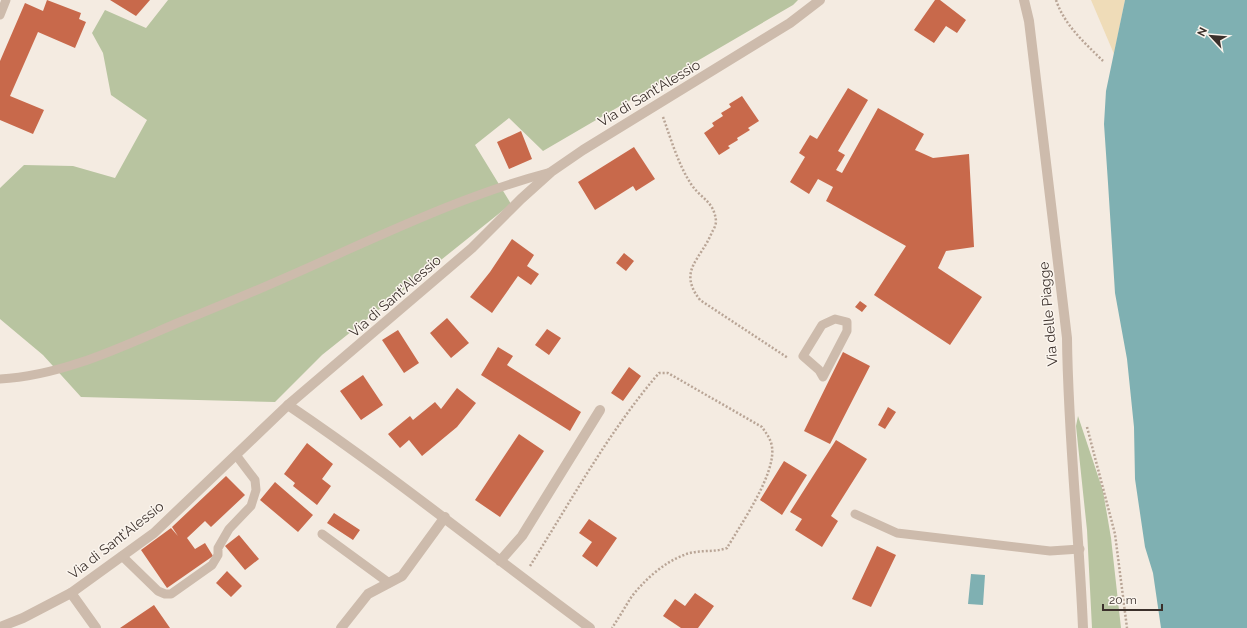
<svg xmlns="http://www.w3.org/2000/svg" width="1247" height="628" font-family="Raleway,sans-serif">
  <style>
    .green { fill: #b8c4a0 }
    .sand { fill: #efdcb8 }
    .water { fill: #7fb0b2 }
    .building { fill: #c8694b }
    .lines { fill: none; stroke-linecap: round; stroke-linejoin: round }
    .path { stroke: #b9a596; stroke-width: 2.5; stroke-dasharray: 2 2; stroke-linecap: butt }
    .service { stroke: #cdbbac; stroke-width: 9 }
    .minor { stroke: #cdbbac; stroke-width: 10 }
    .tertiary { stroke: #cdbbac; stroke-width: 10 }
    .labels { text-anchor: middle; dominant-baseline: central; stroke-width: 3; stroke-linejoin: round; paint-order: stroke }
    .street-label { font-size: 14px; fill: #3b302b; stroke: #fbf5ee }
  </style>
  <rect width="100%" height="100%" fill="#f4ebe1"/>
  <!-- green -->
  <path class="green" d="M168 0H798L793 5 543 151 509 118 475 145 511 204 322 355 275 402 81 397 43 355 0 319V188L24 165 73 166 115 178 147 120 111 95 103 53 92 33 105 10 146 28Z
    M1078 416 1103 491 1111 538 1121 628H1092L1087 530 1076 426Z"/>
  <!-- sand -->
  <path class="sand" d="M1091 0H1125L1114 54 1094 7Z"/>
  <!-- water -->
  <path class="water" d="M1125 0H1247V628H1161L1153 573 1145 547 1135 479 1134 427 1127 359 1115 293 1108 183 1104 124 1106 91Z
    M971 574 985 575 983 605 968 604Z"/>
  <!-- building -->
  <path class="building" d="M47 0 81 13 79 19 86 22 75 48 38 32 10 96 44 110 33 134 0 120V61L25 3 43 11Z
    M110 0H150L136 16Z
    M935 0H940L966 20 957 33 946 26 934 43 914 30Z
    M848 88 868 100 838 151 845 155 836 170 842 173 878 108 924 134 915 150 933 158 969 154 974 247 946 251 938 268 982 297 950 345 874 295 906 246 826 201 833 187 818 179 809 194 790 182 805 157 799 153 810 135 817 139Z
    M742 96 759 121 748 128 750 130 737 138 738 140 728 146 730 148 719 155 704 133 714 126 712 123 723 116 721 113 731 107 729 104Z
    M521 131 532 159 509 169 497 142Z
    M634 147 655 179 636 191 633 186 595 210 578 182Z
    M512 239 534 255 527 266 539 274 531 285 518 276 492 313 470 297 490 272Z
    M624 253 634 261 626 271 616 263Z
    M860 301 867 306 862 312 855 307Z
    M447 318 469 343 451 358 430 333Z
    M547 329 561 338 549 355 535 345Z
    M398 330 419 363 404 373 382 340Z
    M498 347 513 356 507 365 581 412 570 431 481 375Z
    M843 352 870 366 830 444 804 431Z
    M629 367 641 376 623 401 611 393Z
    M363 375 383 405 361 420 340 391Z
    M457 388 476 403 457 427 422 456 409 440 400 448 388 434 410 416 413 420 435 402 441 409Z
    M888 407 896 412 885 429 878 425Z
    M519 434 544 451 500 517 475 500Z
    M836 440 867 459 831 516 838 521 822 547 795 530 802 519 790 512Z
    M307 443 333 464 322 479 331 486 317 505 293 486 295 483 284 474Z
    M784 461 807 475 782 515 760 500Z
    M226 476 245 495 211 527 205 521 187 538 195 549 205 543 213 556 167 588 141 550 171 528 178 536 172 527Z
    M275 482 313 515 298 532 260 500Z
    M334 513 360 530 353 540 327 523Z
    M589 519 617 538 597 567 582 556 592 542 579 533Z
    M239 535 259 559 245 570 225 546Z
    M877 546 896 555 871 607 852 599Z
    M227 571 242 586 231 597 216 583Z
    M695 593 714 606 698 628H681L663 616 675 599 685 606Z
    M154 605 170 628H120Z"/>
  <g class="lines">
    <!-- path -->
    <path class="path" d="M1056 0C1065 26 1084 42 1103 61
      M663 117C671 139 678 164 691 184 701 199 714 201 716 221 716 225 714 229 712 232 701 260 677 270 700 300L788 358
      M1087 427 1115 534 1127 628
      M530 566C571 501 609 431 659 373H668L762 427C766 433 771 439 772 447 776 474 741 524 727 548 713 553 698 549 684 555 664 562 642 582 630 599 624 609 618 619 612 628"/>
    <!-- service -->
    <path class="service" d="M0 15 6 0
      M835 319 847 322V331L823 377 819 370 803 356 822 325Z
      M0 379C61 376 119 348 175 324 232 301 289 277 345 251 412 221 479 191 551 172
      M855 514 897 533 1050 551 1080 549
      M322 534 389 583
      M122 556 158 591 165 594H171L212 565 218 555V548L229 529 251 506 256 490 255 480 236 455"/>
    <!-- minor -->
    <path class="minor" d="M1024 0 1029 21 1067 338C1068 435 1079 531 1083 628
      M288 405C392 475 489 554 590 628
      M500 561 522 536 600 410
      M71 593 96 628
      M341 628 368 594 402 576 445 517"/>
    <!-- tertiary -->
    <path class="tertiary" d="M0 627 23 618 71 593 154 533 288 405 472 248 521 199 551 172 583 150 790 23 820 0"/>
  </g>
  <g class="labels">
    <!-- street labels -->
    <g class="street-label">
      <text transform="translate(649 93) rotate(-31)">Via di Sant'Alessio</text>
      <text transform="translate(395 296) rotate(-41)">Via di Sant'Alessio</text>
      <text transform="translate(1048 314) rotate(-95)">Via delle Piagge</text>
      <text transform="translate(116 540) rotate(-38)">Via di Sant'Alessio</text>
    </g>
  </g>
  <!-- north arrow -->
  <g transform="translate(1211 36) rotate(296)" stroke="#fbf5ee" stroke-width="3" paint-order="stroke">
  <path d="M0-3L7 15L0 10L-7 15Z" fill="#3b302b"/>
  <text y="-6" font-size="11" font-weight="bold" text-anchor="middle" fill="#3b302b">N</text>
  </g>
  <!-- scale -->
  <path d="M1103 604v6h59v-6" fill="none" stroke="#3b302b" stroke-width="2"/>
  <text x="1109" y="604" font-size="12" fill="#3b302b" stroke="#fbf5ee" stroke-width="3" paint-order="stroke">20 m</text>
</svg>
